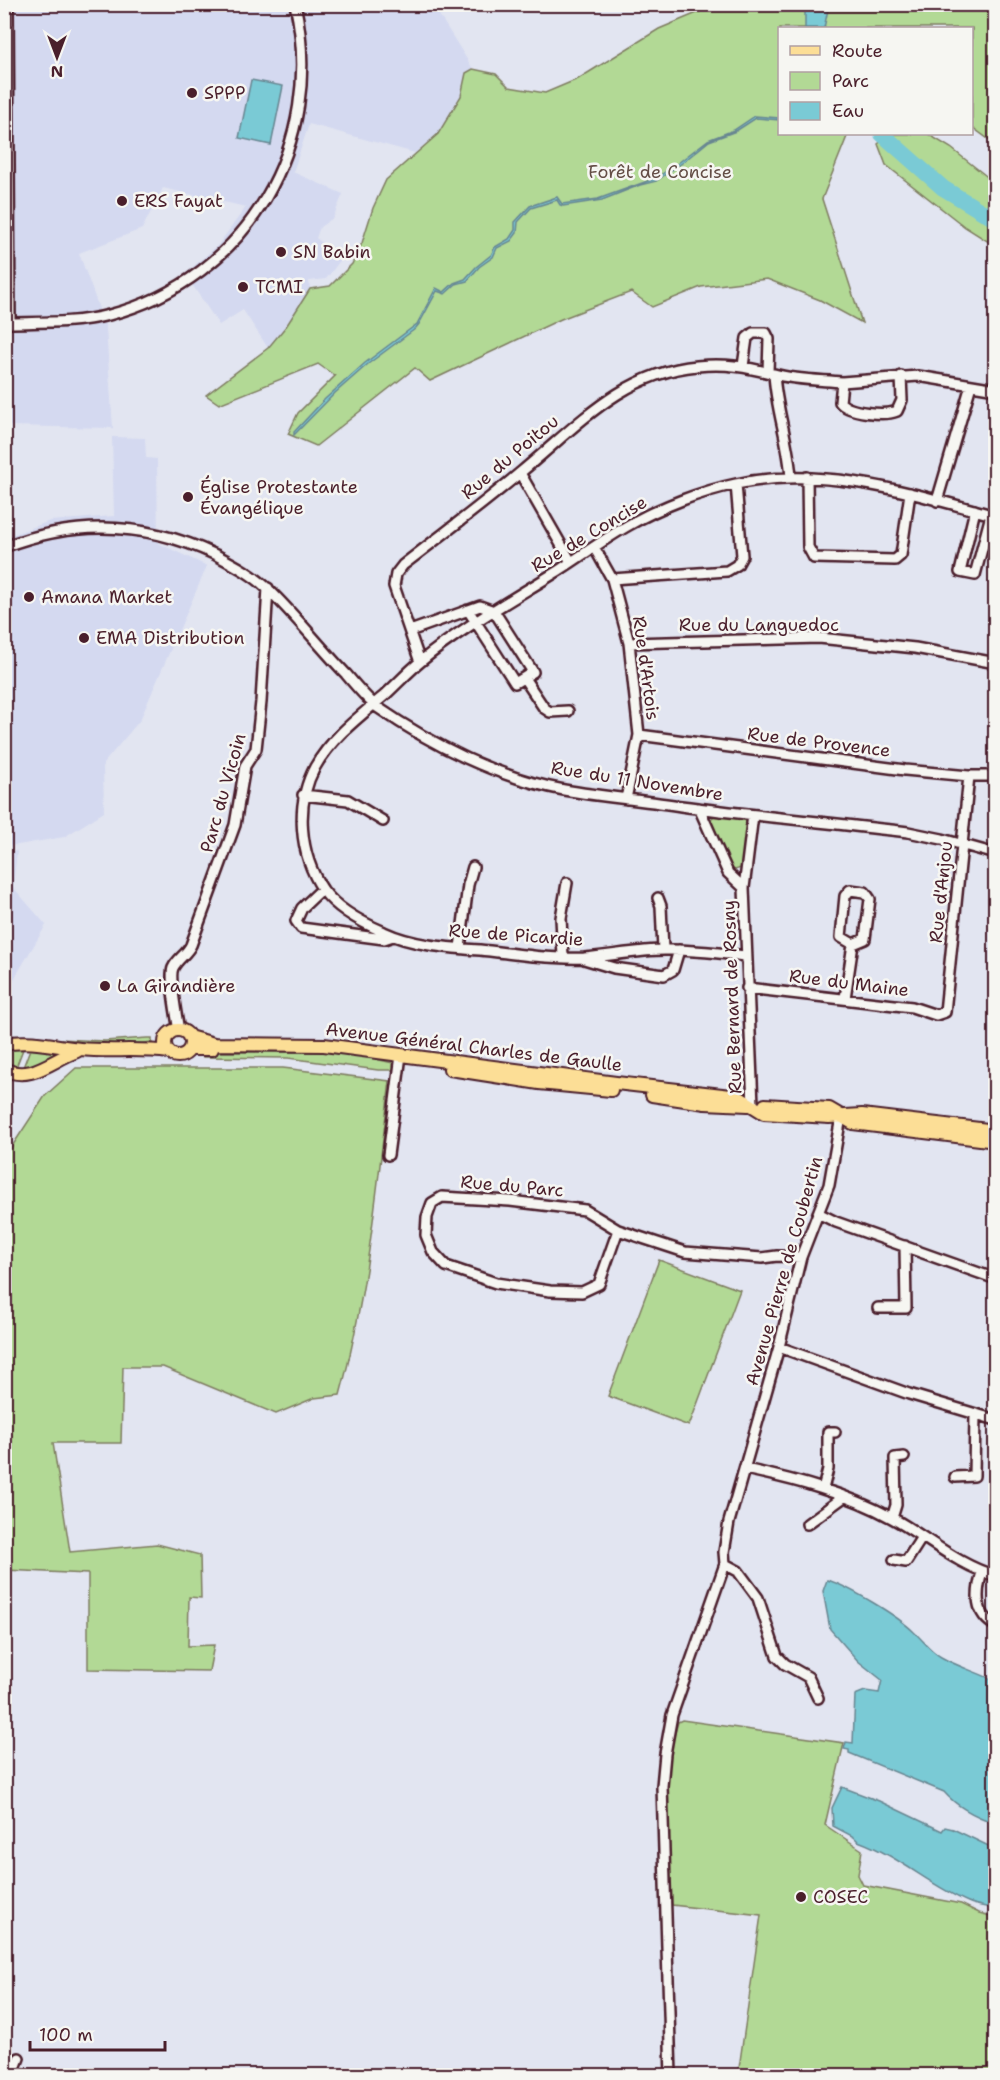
<svg xmlns="http://www.w3.org/2000/svg" width="1000" height="2080" font-family="'Shantell Sans',sans-serif">
  <style>
    .built { fill: #d4d9f0 }
    .green { fill: #b2d995; stroke: #7e7c60; stroke-width: 1.5 }
    .water { fill: #7acad5; stroke: #678691; stroke-width: 1.5 }
    .lines { fill: none; stroke-linecap: round; stroke-linejoin: round }
    .river { stroke: #7acad5; stroke-width: 16 }
    .minor-casing { stroke: #4a1f2b; stroke-width: 14 }
    .major-casing { stroke: #4a1f2b; stroke-width: 16 }
    .minor { stroke: #f6f6f2; stroke-width: 9 }
    .major { stroke: #fcde96; stroke-width: 12 }
    .poi-dot { fill: #4a1f2b; stroke: #f6f6f2; stroke-width: 2 }
    .labels { text-anchor: middle; dominant-baseline: central; stroke-width: 5; stroke-linejoin: round; paint-order: stroke }
    .poi-label { font-size: 18px; fill: #4a1f2b; stroke: #f6f6f2; text-anchor: start }
    .park-label { font-size: 18px; fill: #644e46; stroke: #f6f6f2 }
    .street-label { font-size: 18px; fill: #4a1f2b; stroke: #f6f6f2 }
  </style>
  <rect width="100%" height="100%" fill="#e2e5f1"/>
  <filter id="ink" filterUnits="userSpaceOnUse"><feTurbulence type="fractalNoise" baseFrequency=".0167" numOctaves="2"/><feDisplacementMap in="SourceGraphic" scale="12" xChannelSelector="R" yChannelSelector="G"/><feConvolveMatrix kernelMatrix="1 2 1 2 8 2 1 2 1" color-interpolation-filters="sRGB"/></filter>
  <g filter="url(#ink)">
    <!-- built -->
    <path class="built" d="M5 5H433L473 69 466 73 461 96 438 134 415 153 309 124 293 172 343 194 333 218 320 227 316 238 342 258 326 279 309 281 310 289 287 325 268 348 243 310 219 325 185 274 218 245 246 207 163 188 142 229 79 253 106 328 113 428 5 426Z
      M112 437 145 438 146 458 157 459 158 543 207 566 140 720 103 764 104 812 64 837 18 845 5 846V481H8L9 536 50 521 114 516Z
      M5 851H17L13 887 46 925 11 984 5 1002Z"/>
    <!-- green -->
    <path class="green" d="M716 5H995V144L972 127V28H780V134H848L822 199 862 323 820 300 767 279 701 287 652 307 631 292 561 319 430 381 415 368 316 446 288 434 298 413 335 376 318 364 219 404 206 395 268 348 287 325 310 289 330 286 352 264 362 243 373 208 386 180 438 134 461 96 466 73 473 69 496 74 509 87 545 93 578 79 659 29Z
      M890 134H928L951 148 995 183V246L965 227 886 165 878 144Z
      M715 815 745 818 747 824 741 868 735 870 730 868 710 824 711 819Z
      M35 1038 105 1041 147 1038H152V1042C113 1048 73 1044 35 1038Z
      M25 1044 15 1070 5 1066V1047Z
      M32 1044 67 1049 41 1066 22 1070Z
      M203 1052H324L362 1056 393 1063 395 1070H378L288 1058 203 1057Z
      M76 1068H283L390 1081C377 1186 368 1292 340 1395L314 1398 276 1414 163 1367H123L121 1443H53L70 1552 157 1544 200 1555 201 1598 189 1597 188 1646 214 1645 209 1671 88 1669V1574L5 1570V1157L45 1096Z
      M659 1260 740 1290 689 1426 608 1396Z
      M682 1720 844 1743 825 1825 862 1850 858 1875 863 1885 961 1904 979 1913 995 1917V2075H738L761 1915 672 1905 666 1788 669 1754 678 1722Z"/>
    <!-- water -->
    <path class="water" d="M805 5H829L824 28H805Z
      M251 80 283 86 271 145 239 138Z
      M755 116 779 118V120L756 118 736 131 709 141 682 163 656 181 640 185 602 200 563 206 560 205 557 200 531 208 518 222 517 233 511 241 497 248 493 257 479 267 467 281 456 284 445 294 437 291 419 324 415 329 368 364 335 393 294 435V432L325 399 365 363 417 324 436 288 444 292 454 283 465 279 476 267 491 255 495 247 509 239 515 230V222L530 206 557 197 562 204 598 199 656 178 678 163 708 140 734 130Z
      M827 1580C848 1586 898 1616 914 1632 923 1640 930 1651 941 1657 958 1667 978 1672 995 1681V1823C977 1817 957 1807 944 1792L849 1753V1750L844 1749 846 1742 853 1743 855 1695 865 1691 879 1693 882 1680 858 1661 830 1629 823 1591Z
      M842 1787 879 1801 942 1831 945 1827 953 1829 995 1849V1909C987 1907 977 1906 968 1902 929 1885 899 1856 858 1841L854 1837 833 1826 832 1808Z"/>
    <g class="lines">
      <!-- river -->
      <path class="river" d="M882 134 943 188 996 220"/>
      <!-- minor casing -->
      <g class="minor-casing">
        <path id="minor" d="M8 4 10 323
          M4 323C39 322 75 324 109 315 248 279 326 143 295 4
          M743 366 747 338 753 333H766L769 339 768 372
          M774 374C776 410 789 442 791 478
          M901 376 902 400 897 411C885 416 848 413 840 402L842 382 918 376 996 389
          M520 473 571 562
          M807 477 808 547 814 558 895 560 901 555 910 493
          M937 501 971 385
          M975 510 960 572 975 575 991 515
          M4 547C77 519 147 522 216 555 235 565 254 575 269 590 296 616 320 647 346 674 356 686 366 698 377 707 432 745 498 778 564 790 603 797 642 800 681 806 757 816 832 823 908 832L942 839 996 854
          M594 547 612 579 629 643 639 735 626 799
          M612 579 727 571 737 565 742 556 736 484
          M410 631 480 606 494 611 533 672 515 683 468 610
          M629 643 819 638 915 648 996 663
          M420 662 394 586 396 574 403 565C443 534 483 504 521 472 576 427 622 373 697 366 726 363 747 367 774 374 795 380 820 380 842 382
          M524 678 544 708 550 712 568 711
          M639 735 905 770 969 776H996
          M303 795 348 800 383 821
          M699 808 728 873 744 888
          M322 889 302 908 296 921 301 928 384 939 393 936
          M850 890 865 892 870 899 865 939 853 944 841 937 845 896Z
          M658 898 661 906 663 950
          M460 948 468 885 473 867
          M746 956C719 953 692 949 665 950 638 950 611 956 584 958 553 959 521 955 490 951 455 948 416 947 384 932 363 923 336 908 323 890 299 854 295 804 315 767 332 737 359 717 385 695 397 684 408 672 420 662 461 628 515 598 561 569 584 554 606 538 629 525 660 507 702 491 736 484 825 465 911 493 996 516
          M563 957 561 918 567 883
          M584 959 614 968 664 975 673 970 679 950
          M747 988 912 1007 936 1015 945 1012 969 776
          M845 998 853 944
          M179 1031C177 1019 169 976 173 968 177 959 187 954 191 945L235 825 245 766 256 749 261 702 268 588
          M753 1105 744 888 753 815
          M388 1155 401 1055
          M818 1213 836 1222 996 1279
          M618 1230 599 1284 582 1292 550 1291 496 1283 446 1266 433 1252 426 1235 427 1217 432 1203 442 1197 510 1201 585 1210 618 1230 685 1252 762 1258 777 1256 801 1257
          M878 1308H906L905 1246
          M779 1347 909 1394 996 1420
          M745 1469C796 1480 846 1493 892 1518 927 1537 957 1565 996 1576
          M955 1477 974 1476 975 1414
          M823 1489 828 1469V1432H835
          M892 1518 896 1505 895 1458 904 1457
          M807 1524 844 1497
          M894 1560 906 1562 922 1537
          M725 1564 738 1571 758 1598 777 1656 785 1664 808 1677 818 1698
          M982 1572C976 1593 974 1614 996 1626
          M12 2076 19 2058
          M671 2076 662 1786 665 1754 672 1715 725 1564 724 1552 729 1522 779 1347 801 1257 829 1185 841 1117"/>
      </g>
      <!-- major casing -->
      <g class="major-casing">
        <path id="major" d="M165 1043a13 13 0 1 1 26 0a13 13 0 1 1-26 0Z
          M189 1037 214 1044 324 1045 616 1083 731 1096 740 1098 764 1113 829 1117 862 1115 996 1131
          M4 1044C30 1039 54 1046 80 1049 109 1052 139 1048 169 1052
          M190 1049H212
          M4 1069C31 1083 53 1059 77 1051
          M450 1069 539 1083 611 1090
          M652 1095 705 1103 748 1105
          M765 1105 829 1109 853 1123 996 1141"/>
      </g>
      <!-- minor -->
      <use href="#minor" class="minor"/>
      <!-- major -->
      <use href="#major" class="major"/>
    </g>
  </g>
  <!-- markers -->
  <g class="poi-dot">
    <circle cx="192" cy="93" r="6"/>
    <circle cx="122" cy="201" r="6"/>
    <circle cx="281" cy="252" r="6"/>
    <circle cx="243" cy="287" r="6"/>
    <circle cx="188" cy="497" r="6"/>
    <circle cx="29" cy="597" r="6"/>
    <circle cx="84" cy="638" r="6"/>
    <circle cx="105" cy="986" r="6"/>
    <circle cx="801" cy="1897" r="6"/>
  </g>
  <g class="labels">
    <!-- poi labels -->
    <g class="poi-label">
      <text x="204" y="93">SPPP</text>
      <text x="134" y="201">ERS Fayat</text>
      <text x="293" y="252">SN Babin</text>
      <text x="255" y="287">TCMI</text>
      <text x="200" y="487">Église Protestante<tspan x="200" dy="21">Évangélique</tspan></text>
      <text x="41" y="597">Amana Market</text>
      <text x="96" y="638">EMA Distribution</text>
      <text x="117" y="986">La Girandière</text>
      <text x="813" y="1897">COSEC</text>
    </g>
    <!-- park labels -->
    <g class="park-label">
      <text x="660" y="172">Forêt de Concise</text>
    </g>
    <!-- street labels -->
    <g class="street-label">
      <text transform="translate(510 457) rotate(-40)">Rue du Poitou</text>
      <text transform="translate(589 534) rotate(-31)">Rue de Concise</text>
      <text x="759" y="625">Rue du Languedoc</text>
      <text transform="translate(646 668) rotate(82)">Rue d'Artois</text>
      <text transform="translate(819 742) rotate(7)">Rue de Provence</text>
      <text transform="translate(637 781) rotate(9)">Rue du 11 Novembre</text>
      <text transform="translate(223 793) rotate(-74)">Parc du Vicoin</text>
      <text transform="translate(941 892) rotate(-84)">Rue d'Anjou</text>
      <text transform="translate(516 935) rotate(4)">Rue de Picardie</text>
      <text transform="translate(849 983) rotate(7)">Rue du Maine</text>
      <text transform="translate(732 997) rotate(-92)">Rue Bernard de Rosny</text>
      <text transform="translate(474 1047) rotate(7)">Avenue Général Charles de Gaulle</text>
      <text transform="translate(512 1186) rotate(5)">Rue du Parc</text>
      <text transform="translate(784 1271) rotate(-74)">Avenue Pierre de Coubertin</text>
    </g>
  </g>
  <!-- margin -->
  <rect width="1000" height="2080" fill="none" stroke="#f6f6f2" stroke-width="24"/>
  <rect x="12" y="12" width="976" height="2056" fill="none" stroke="#4a1f2b" stroke-width="2" filter="url(#ink)"/>
  <!-- legend -->
  <rect x="778" y="27" width="195" height="108" fill="#f6f6f2" stroke="#b1a0a2" stroke-width="1.5"/>
  <rect x="790" y="46" width="30" height="9" fill="#fcde96" stroke="#b1a0a2" stroke-width="1.5"/>
  <text x="832" y="57" font-size="18" fill="#4a1f2b">Route</text>
  <rect x="790" y="72" width="30" height="18" fill="#b2d995" stroke="#b1a0a2" stroke-width="1.5"/>
  <text x="832" y="87" font-size="18" fill="#4a1f2b">Parc</text>
  <rect x="790" y="102" width="30" height="18" fill="#7acad5" stroke="#b1a0a2" stroke-width="1.5"/>
  <text x="832" y="117" font-size="18" fill="#4a1f2b">Eau</text>
  <!-- north arrow -->
  <g transform="translate(57 57) rotate(180)" stroke="#f6f6f2" stroke-width="4.5" paint-order="stroke">
  <path d="M0-4.5L10 22L0 15L-10 22Z" fill="#4a1f2b"/>
  <text y="-9" font-size="16" font-weight="bold" text-anchor="middle" fill="#4a1f2b">N</text>
  </g>
  <!-- scale -->
  <path d="M30 2041v9h135v-9" fill="none" stroke="#4a1f2b" stroke-width="3"/>
  <text x="39" y="2041" font-size="18" fill="#4a1f2b" stroke="#f6f6f2" stroke-width="4.5" paint-order="stroke">100 m</text>
</svg>
